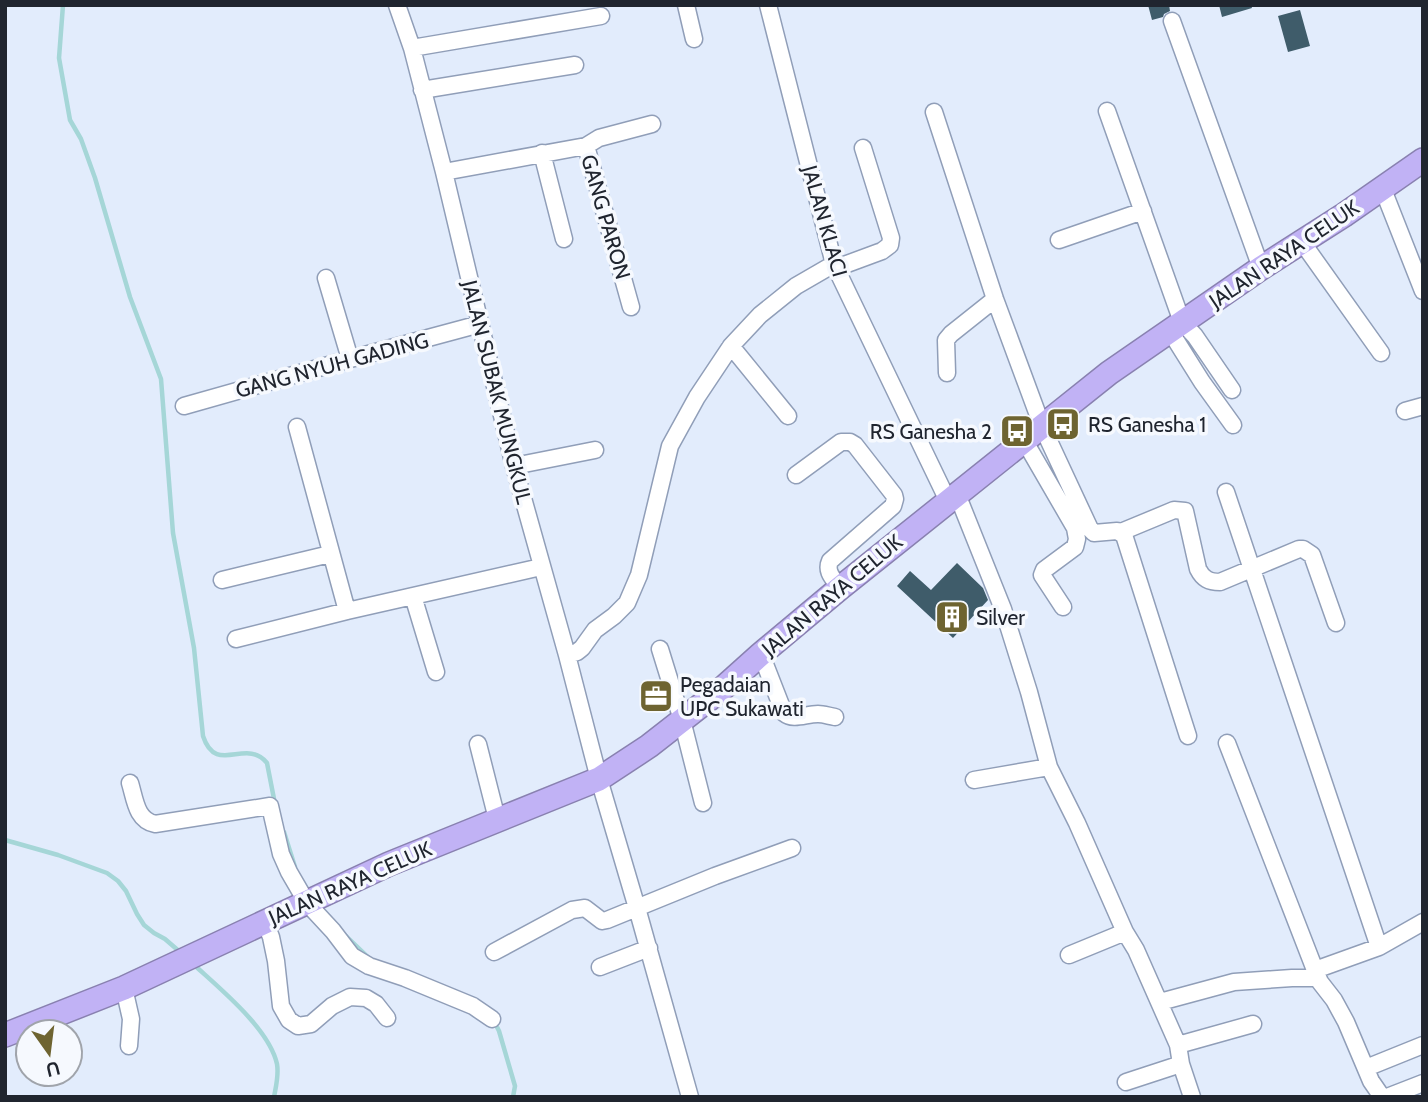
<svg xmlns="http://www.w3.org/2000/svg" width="1428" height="1102" font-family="Cabin,sans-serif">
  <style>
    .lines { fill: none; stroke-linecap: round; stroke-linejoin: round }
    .stream { stroke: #a5d6d7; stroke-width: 4.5 }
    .building { fill: #3f5c6a }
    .minor-casing { stroke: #909eb8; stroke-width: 19 }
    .highway-casing { stroke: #8981b0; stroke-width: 26 }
    .minor { stroke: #fff; stroke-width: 16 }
    .highway { stroke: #c1b2f5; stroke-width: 23 }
    .labels { text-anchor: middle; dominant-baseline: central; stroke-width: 7; stroke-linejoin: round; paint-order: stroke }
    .street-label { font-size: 21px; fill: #20252f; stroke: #f6f9fe }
    .poi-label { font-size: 21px; fill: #20252f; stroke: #f6f9fe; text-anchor: start }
  </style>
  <rect width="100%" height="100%" fill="#e2ecfc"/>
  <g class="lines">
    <!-- stream -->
    <path class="stream" d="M63 5 59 58 70 120 81 139 95 178 130 297 161 379 173 533 194 648 203 736C216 776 246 737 267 763L275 804
      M284 832 295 867
      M5 840 58 855 107 873 118 881 126 891 137 914 144 925 154 933 165 939 180 952
      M346 936 370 959
      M192 963C218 987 269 1028 277 1064 279 1075 276 1086 274 1097
      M494 1021 499 1031 515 1086 513 1097"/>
  </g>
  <!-- building -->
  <path class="building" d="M1148 5H1169L1170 11 1164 14 1163 17 1152 20Z
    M1219 5H1251L1252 8 1222 17Z
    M1300 10 1310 46 1288 52 1278 16Z
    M957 563 983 588 988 600 953 638 897 586 910 571 931 590Z"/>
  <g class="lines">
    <!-- minor casing -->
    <g class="minor-casing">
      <path id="minor" d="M397 5 412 48 444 172 514 466 567 655 599 779 637 908 690 1097
        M686 5 694 39
        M768 5 834 264 948 501
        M1172 21 1261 268
        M412 48 601 16
        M422 90 575 65
        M1107 111 1182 322 1195 336 1232 390
        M934 112 995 299 1042 426 1090 529 1094 533 1117 531 1124 535 1188 736
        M586 146 631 307
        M542 153 564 239
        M444 172 586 146 599 138 652 124
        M1382 187 1423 291
        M1059 240 1143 211
        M1302 242 1381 353
        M836 268 882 251 890 245 891 238 863 148
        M326 278 350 359
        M1170 331 1202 382 1233 425
        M731 346 788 416
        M947 373 946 340 951 334 995 299
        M184 406 350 359 480 324
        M1405 411 1423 406
        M297 427 347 611
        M1024 440 1075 528 1077 539 1075 547 1044 570 1042 575 1063 607
        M514 466 595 450
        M796 475 841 442H850L855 445 894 495 895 499 893 506 830 561C825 572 834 579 840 588
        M1226 492 1379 947
        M957 494 1003 609 1029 692 1049 767 1077 823 1125 932 1136 950 1178 1045 1181 1064 1192 1097
        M1121 532 1174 510 1185 511 1198 569C1203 579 1209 582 1220 582L1299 549H1303L1312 555 1336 623
        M222 580 330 554
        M413 596 436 672
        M236 639 347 611 541 567
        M660 649 682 720 703 803
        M761 654 784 713C794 721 805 714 818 714 823 714 829 716 835 717
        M567 655 577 652 582 648 595 630 614 616 627 603 639 575 670 446 697 397 731 346 760 315 796 286 834 264
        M1227 743 1315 970
        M478 744 497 819
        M974 780 1049 767
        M130 783C135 799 136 820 155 824L270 806 281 854 289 872 307 903 333 931 352 956 369 966 405 978 473 1006 492 1019
        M265 922 271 937 276 961 281 1006 289 1020 298 1026 311 1024 332 1006 350 997 366 998 376 1004 387 1018
        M494 952 572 910 585 908 602 921 607 920 715 876 792 848
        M1069 955 1125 932
        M600 967 649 948
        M124 988 131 1019 129 1046
        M1160 1002 1234 982 1292 978H1318
        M1178 1045 1253 1024
        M1366 1068 1423 1045
        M1126 1082 1181 1064
        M1382 1097 1371 1081 1346 1022 1334 1000 1320 982 1315 970 1379 947 1423 922
        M1387 1097 1423 1083"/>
    </g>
    <!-- highway casing -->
    <g class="highway-casing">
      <path id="highway" d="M5 1035 124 988 389 864 599 779 649 746 722 689 761 654 840 588 1109 373 1261 268 1344 215 1423 160"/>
    </g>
    <!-- minor -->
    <use href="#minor" class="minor"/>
    <!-- highway -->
    <use href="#highway" class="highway"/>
  </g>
  <!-- icons -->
  <defs>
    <g id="bus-square" transform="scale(1.75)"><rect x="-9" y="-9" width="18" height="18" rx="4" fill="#6e6431" stroke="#f6f9fe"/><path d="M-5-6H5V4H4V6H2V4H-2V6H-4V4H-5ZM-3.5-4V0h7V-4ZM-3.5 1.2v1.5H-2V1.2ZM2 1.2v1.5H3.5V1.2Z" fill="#fff"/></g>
    <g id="building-square" transform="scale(1.75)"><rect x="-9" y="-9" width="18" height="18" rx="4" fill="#6e6431" stroke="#f6f9fe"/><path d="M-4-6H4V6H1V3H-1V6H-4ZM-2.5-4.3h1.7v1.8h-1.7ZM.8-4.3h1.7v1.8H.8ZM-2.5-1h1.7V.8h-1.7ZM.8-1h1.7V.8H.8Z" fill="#fff"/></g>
    <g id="office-square" transform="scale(1.75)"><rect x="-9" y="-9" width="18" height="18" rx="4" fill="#6e6431" stroke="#f6f9fe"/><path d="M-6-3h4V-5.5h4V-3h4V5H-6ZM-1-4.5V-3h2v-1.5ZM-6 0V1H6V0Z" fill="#fff"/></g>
  </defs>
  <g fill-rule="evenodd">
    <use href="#bus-square" x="1063" y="424"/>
    <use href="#bus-square" x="1017" y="431"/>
    <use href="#building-square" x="952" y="617"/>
    <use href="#office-square" x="656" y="696"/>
  </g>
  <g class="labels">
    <!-- street labels -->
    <g class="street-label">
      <text transform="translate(606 217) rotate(74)">GANG PARON</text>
      <text transform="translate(825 221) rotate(74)">JALAN KLACI</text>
      <text transform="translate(1284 254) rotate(-34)">JALAN RAYA CELUK</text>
      <text transform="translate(332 365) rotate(-15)">GANG NYUH GADING</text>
      <text transform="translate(497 392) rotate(76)">JALAN SUBAK MUNGKUL</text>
      <text transform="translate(832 595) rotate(-40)">JALAN RAYA CELUK</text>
      <text transform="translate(350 883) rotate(-24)">JALAN RAYA CELUK</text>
    </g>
    <!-- poi labels -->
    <g class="poi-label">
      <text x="1088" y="424">RS Ganesha 1</text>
      <text x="992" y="431" text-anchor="end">RS Ganesha 2</text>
      <text x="976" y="617">Silver</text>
      <text x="680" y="684">Pegadaian<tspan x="680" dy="24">UPC Sukawati</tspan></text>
    </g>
  </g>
  <!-- border -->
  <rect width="1428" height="1102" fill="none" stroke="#20252f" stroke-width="14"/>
  <!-- north arrow -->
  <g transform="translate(49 1053) rotate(166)"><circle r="33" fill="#f6f9fe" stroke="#a0a4ab" stroke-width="2"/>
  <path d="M0-5L12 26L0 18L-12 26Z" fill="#6e6431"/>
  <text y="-10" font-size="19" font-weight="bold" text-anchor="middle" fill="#20252f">U</text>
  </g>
</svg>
